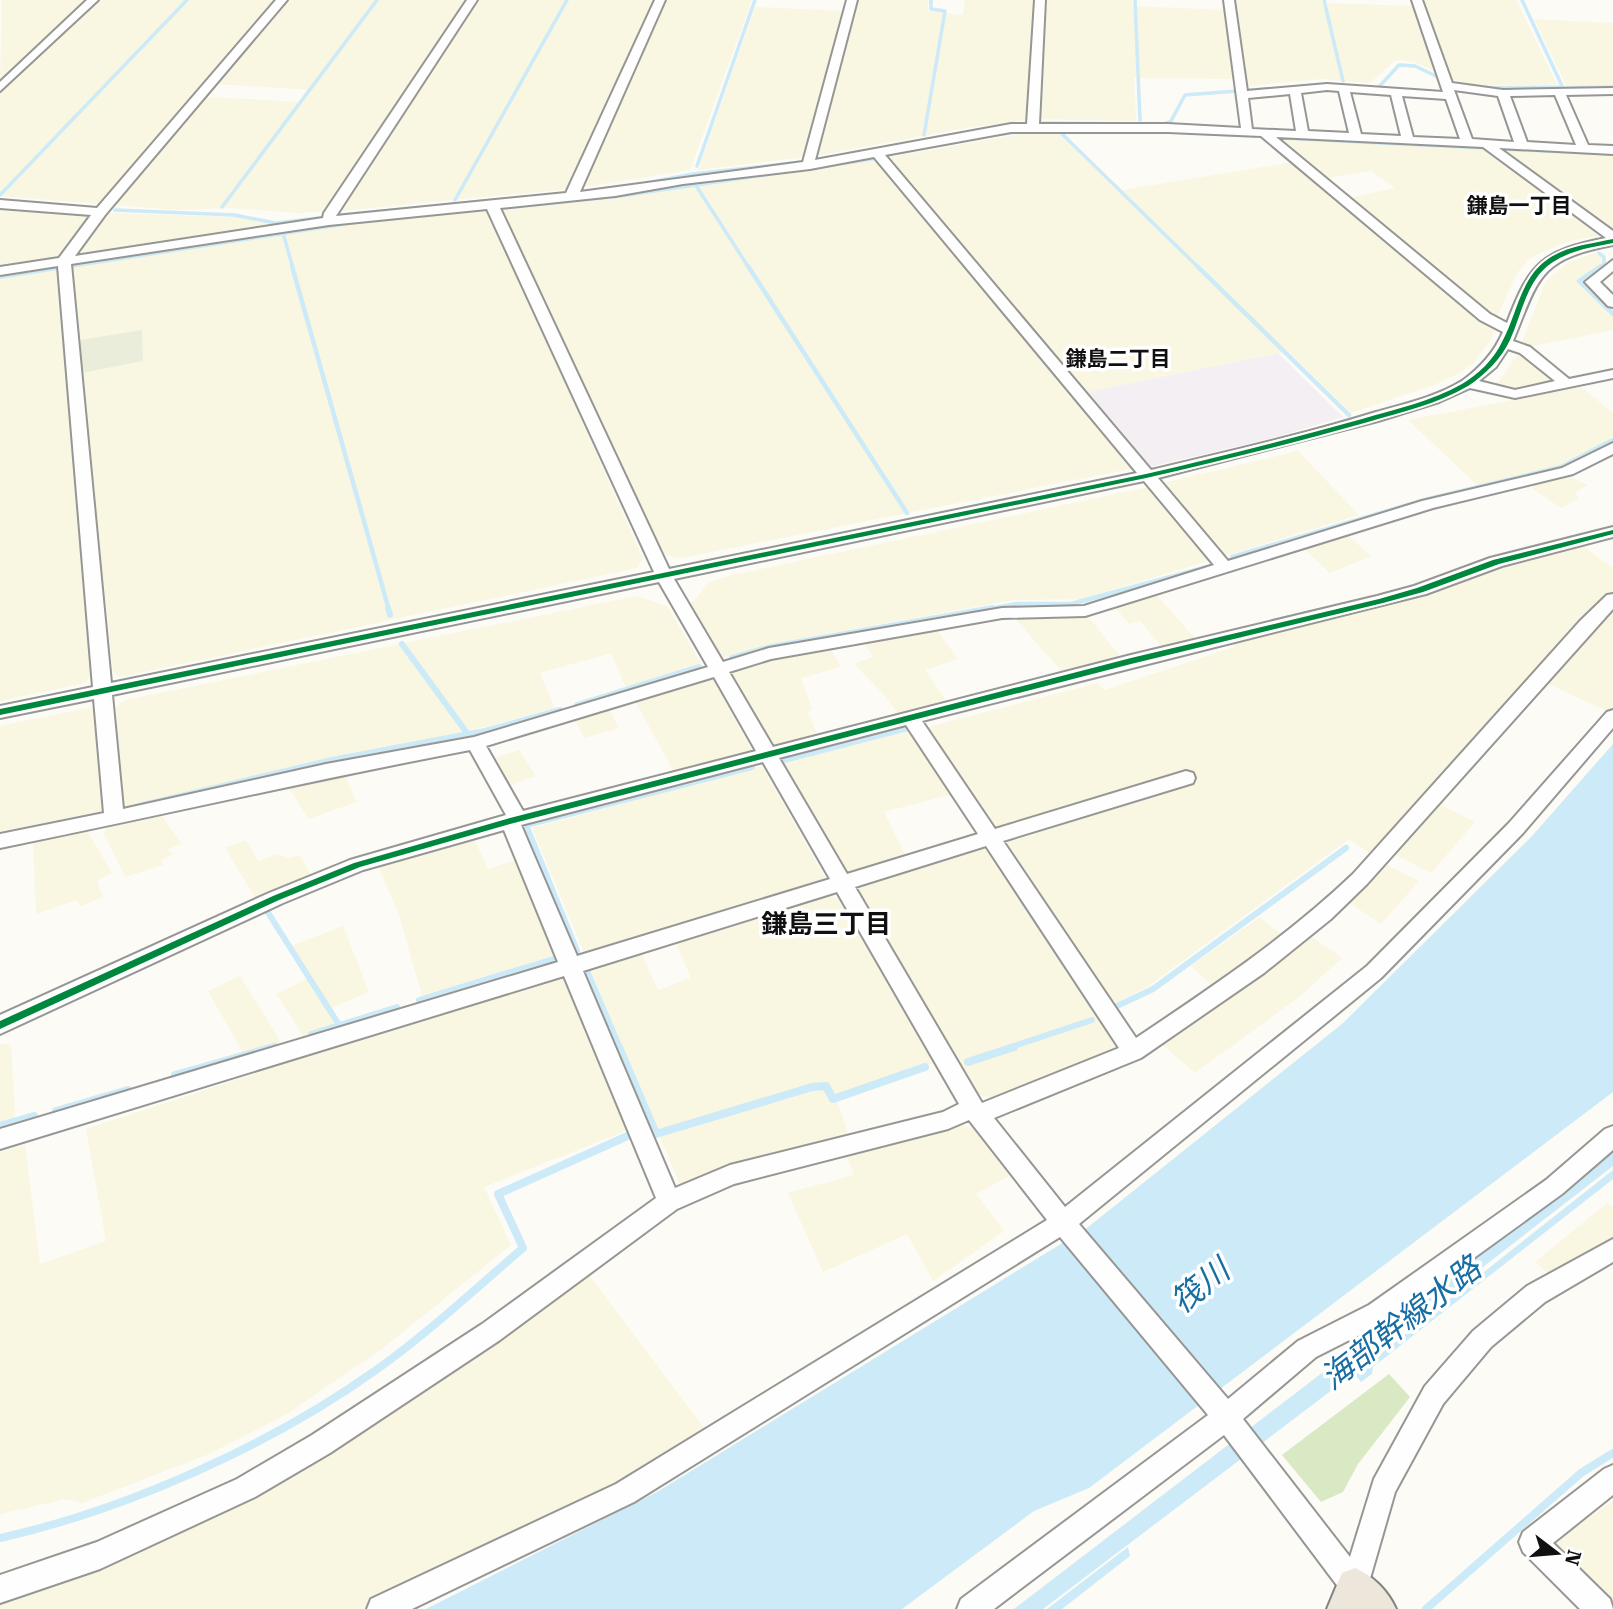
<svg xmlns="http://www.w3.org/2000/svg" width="1613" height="1609" font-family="'Roboto Serif','Noto Sans JP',serif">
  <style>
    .industrial { fill: #f4eff2 }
    .farmland { fill: #f9f6e2 }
    .forest { fill: #d8e9c3 }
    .cemetery { fill: #e9edd9 }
    .water { fill: #cceaf7 }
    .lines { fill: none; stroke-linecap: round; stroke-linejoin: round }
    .stream-far3 { stroke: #cceaf7; stroke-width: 3.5 }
    .stream-far2 { stroke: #cceaf7; stroke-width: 4.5 }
    .stream-far1 { stroke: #cceaf7; stroke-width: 6 }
    .stream { stroke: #cceaf7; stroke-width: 8 }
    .minor-casing { stroke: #969694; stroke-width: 4 }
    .major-casing { stroke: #848381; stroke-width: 4 }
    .minor { fill: #fffefe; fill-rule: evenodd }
    .major { fill: #ede7db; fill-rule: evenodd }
    .cycleway-casing { stroke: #fff; stroke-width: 4 }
    .cycleway { fill: #00873e; fill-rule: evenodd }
    .labels { text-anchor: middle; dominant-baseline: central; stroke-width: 7; stroke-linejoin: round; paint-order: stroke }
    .far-neighbourhood-label { font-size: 21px; font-weight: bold; fill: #101010; stroke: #fff }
    .neighbourhood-label { font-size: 26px; font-weight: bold; fill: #101010; stroke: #fff }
    .near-water-label { font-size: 32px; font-style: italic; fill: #176ea4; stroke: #fff }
  </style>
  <rect width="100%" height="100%" fill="#fcfbf6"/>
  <!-- industrial -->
  <path class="industrial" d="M1278 353 1343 417 1276 437 1146 468 1082 393Z"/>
  <!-- farmland -->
  <path class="farmland" d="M2 0H87L0 83Z
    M98 0H276L102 204 0 196V93Z
    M288 0H466L326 211 299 213 228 208 176 210 116 205 205 97 303 102 312 90 217 84Z
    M477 0H655L569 189 338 211Z
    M665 0H752L690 170 582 187Z
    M859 0H929L927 11 963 15 965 0H1034L1027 120 971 127 815 156Z
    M1045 0H1132V6L1225 10 1236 79 1134 78 1136 121 1038 119Z
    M1234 0H1321L1322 3 1413 6 1438 72 1414 62 1401 60 1394 61 1370 83 1322 79 1247 86Z
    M1421 0H1516L1557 84 1485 86 1450 79Z
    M755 7 842 11 804 157 698 170Z
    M1534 19 1613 23V85L1567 87Z
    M1031 132H1057L1117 191 1293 162 1494 330 1491 340 1473 363 1460 373 1434 385 1351 413 1288 351 1082 393 885 158Z
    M1275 139 1483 149 1603 235 1569 241 1540 253 1527 261 1517 273 1497 317 1489 315 1345 199 1395 188 1371 171 1322 179Z
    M1496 149 1613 156V234Z
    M877 159 1135 468 681 558 663 554 497 210 622 198Z
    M0 206 93 214 58 259 0 268Z
    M489 211 643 559 637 568 120 677 113 672 82 373 143 361 142 330 80 340 72 267 382 220Z
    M107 213 240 217 276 224 277 227 73 257Z
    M1595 253 1601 256 1602 263 1577 281 1613 316V330L1529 347 1522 342 1546 281 1569 262Z
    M57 270 92 675 85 683 0 701V279Z
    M1518 354 1526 356 1556 381 1515 389 1496 385Z
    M1581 387 1613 413V435L1606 443 1558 466 1477 485 1408 420Z
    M1298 451 1359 515 1221 557 1159 484Z
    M1567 475 1587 485 1574 494 1579 498 1561 508 1533 489V483Z
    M1149 487 1212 560 1081 599 1014 600 774 643 722 658 691 604 710 582 728 576Z
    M1346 534 1371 556 1330 573 1302 547Z
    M1583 546 1613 568V591L1581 623 1373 855 1349 839 1147 987 1111 1005 924 728 1098 683 1104 690 1234 647 1232 642 1498 566Z
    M1155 593 1197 641 1164 649 1140 621 1129 624 1114 606Z
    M637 596 667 606 701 663 626 688 611 653 540 673 555 708 462 733 331 758 123 808 116 707 125 700Z
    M1613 606V706L1609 712 1540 680Z
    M1086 614 1122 659 1064 674 1013 616Z
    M936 629 958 659 925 670 949 704 899 716 886 697 854 664 873 657 864 642Z
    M830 648 841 667 801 678 812 709 808 713 818 736 782 746 772 744 731 676 735 668 768 658Z
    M707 679 713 680 751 749 749 753 674 772 634 699Z
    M608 707 619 728 585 738 573 718Z
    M88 708 96 710 105 810 0 832V726Z
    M913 729 956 793 884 812 907 859 858 874 843 873 782 763Z
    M519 750 536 776 509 786 492 759Z
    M762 766 825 878 821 884 586 957 532 828Z
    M344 772 356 802 309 819 287 785Z
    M1435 802 1475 822 1431 873 1392 853Z
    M161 815 182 844 168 849 172 854 161 860 163 865 125 877 104 834 107 826Z
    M86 829 112 873 97 881 103 897 81 906 77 900 36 914 33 840Z
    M474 839 488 869 519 859 559 954 422 996 399 915 378 866Z
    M246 840 258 861 277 854 289 858 300 855 312 877 258 902 225 848Z
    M982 845 987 847 1117 1042 1113 1052 994 1098 975 1094 857 892 861 883Z
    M1383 863 1419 881 1381 924 1345 900Z
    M824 895 838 898 933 1063 835 1095 849 1136 730 1168 680 1185 589 967 640 951 658 990 691 978 675 941Z
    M1260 917 1286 938 1216 989 1191 966Z
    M343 926 369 992 326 1010 335 1025 303 1036 277 994 310 977 291 946Z
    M1309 935 1342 958 1299 997 1195 1073 1159 1042Z
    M563 973 633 1128 484 1187 511 1245 383 1348 287 1414 209 1454 82 1503 66 1499 0 1514V1152L25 1145 40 1264 106 1241 86 1129Z
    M240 976 281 1042 243 1053 208 991Z
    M0 1044 11 1045 15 1117 0 1122Z
    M955 1124 973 1128 1009 1176 976 1194 1004 1231 933 1281 907 1234 823 1272 788 1193 854 1175 847 1157Z
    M1607 1203 1613 1208V1238L1550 1275 1535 1262Z
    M588 1274 707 1432 616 1487 362 1609H0V1599L75 1576Z
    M1613 1501V1605L1552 1544Z"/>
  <!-- forest -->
  <path class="forest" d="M1389 1374 1410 1397 1358 1464 1343 1492 1321 1502 1282 1455Z"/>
  <!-- cemetery -->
  <path class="cemetery" d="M142 330 143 361 82 373 80 340Z"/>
  <!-- water -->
  <path class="water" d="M485 208 486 211 382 220 0 279V275L372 219Z
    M1613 744V1092L1089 1488 1034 1511 902 1609H426L657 1492 1087 1228 1342 1024 1533 835Z
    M1613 1150V1166L1358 1364 1352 1370 1353 1374 1043 1609H1014Z
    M1613 1170V1179L1373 1367 1372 1374 1361 1382 1355 1374Z
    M1128 1547 1130 1556 1062 1609H1047Z"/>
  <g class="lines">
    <!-- stream-far3 -->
    <path class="stream-far3" d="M1135 0 1140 120
      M1324 0 1343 81
      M1522 0 1563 88 1613 87
      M1371 88H1378L1399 65 1415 66 1440 78
      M1484 88 1563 87
      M1248 90 1332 85
      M1043 123 1134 124
      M1162 125 1171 121 1185 95 1237 91
      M1059 131 1199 268
      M1191 133 1255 136
      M924 135 945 11 931 9V0
      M981 137 1023 131
      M1282 138 1484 148 1512 168
      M882 148 992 128
      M1500 149 1613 154
      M888 155 905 151
      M697 166 755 0
      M641 184 693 174 802 162
      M695 184 749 268
      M0 195 187 0
      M455 200 567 0
      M222 207 377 0
      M502 208 621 196 872 159
      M115 210 234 215 276 223 319 218
      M341 215 525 197
      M283 233 293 268
      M1598 268 1604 264V257L1599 253"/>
    <!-- stream-far2 -->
    <path class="stream-far2" d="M292 266 389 610
      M748 266 907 513
      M1197 266 1349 415
      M1601 266 1579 281 1613 314
      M1232 557 1425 500 1561 467 1613 440
      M983 610 1017 604H1071L1211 566"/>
    <!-- stream-far1 -->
    <path class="stream-far1" d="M388 608 390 615
      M402 644 467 733
      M732 658 771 647 993 608
      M577 705 699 667
      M784 760 911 727
      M139 806 332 760 485 731 560 710
      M267 911 339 1025
      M577 951 526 825 752 767
      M587 971 620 1048
      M419 1000 560 957
      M1117 1006 1153 989 1346 848
      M311 1034 397 1007
      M268 1048 276 1046
      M1008 1048 1092 1020"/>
    <!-- stream -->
    <path class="stream" d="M619 1047 656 1134 812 1087 826 1086 833 1099 925 1067
      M968 1062 1014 1047
      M175 1075 274 1047
      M56 1111 128 1090
      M0 1126 34 1116
      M0 1538C126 1510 271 1445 376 1370 428 1333 475 1289 523 1248L498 1194 632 1134
      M1426 1609 1581 1473 1613 1453"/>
    <!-- minor casing -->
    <g class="minor-casing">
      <path id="minor" d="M87 0H98L0 91V82Z
        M276 0H287L105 215 75 256 323 218 324 213 467 0H477L336 216 566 193 655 0H665L580 192 803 162 847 0H857L815 160 1011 124H1027L1035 0H1045L1039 124H1168L1241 128 1224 0H1234L1247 91 1327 84 1443 92 1412 0H1422L1452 83 1503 90 1613 88V94L1566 95 1588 145 1613 146V154L1499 148 1613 231V245C1539 259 1539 277 1513 341L1530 347 1569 379 1613 370V378L1515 398 1470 388 1439 402 1378 421 1158 478 1228 561 1422 501 1562 468 1613 443V454L1573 474 1433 508 1085 616 1002 618 771 659 729 672 773 747 1131 655 1377 596 1414 586 1490 558 1613 527V537L1502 566 1426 594 922 721 995 829 1186 771 1193 773 1195 778 1193 783 1003 841 1136 1038C1212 987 1287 937 1353 874L1580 621 1607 595 1613 594V609L1367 884 1331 919 1264 973 1141 1058 994 1118 1065 1207 1367 966 1509 823 1607 712 1613 710V728L1523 833 1381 978 1079 1224 1228 1399 1298 1341 1369 1305 1546 1180 1605 1129 1613 1126V1150L1562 1194 1387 1321 1316 1357 1243 1419 1350 1557 1374 1479 1425 1386 1473 1331 1527 1286 1613 1239V1262L1545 1302 1491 1347 1443 1404 1395 1492 1365 1596 1355 1600 1345 1596 1224 1435 994 1609H957L961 1599 1208 1415 1060 1237 634 1502 412 1609H367L371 1599 616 1484 1047 1220 969 1120 948 1129 734 1184 677 1209 500 1340 330 1453 255 1497 100 1569 0 1603V1575L97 1542 237 1479 312 1435 482 1324 656 1198 564 976 0 1149V1129L558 962 504 830 363 870 283 903 0 1034V1015L269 893 350 860 506 815 470 750C313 780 157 816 0 848V834L104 813 94 699 0 718V706L93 687 58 266 0 275V267L59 258 91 215 0 208V200L97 208ZM1327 90 1339 91 1349 133 1308 131 1301 93ZM1454 90 1498 96 1514 142 1472 139ZM1350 92 1391 95 1401 136 1361 134ZM1290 94 1296 131 1252 129 1248 98ZM1555 95 1576 145 1527 142 1510 96ZM1402 96 1446 99 1460 139 1413 137ZM1011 132H1168L1261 136 1480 320 1503 332C1494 353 1480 368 1462 381 1436 397 1404 404 1376 412 1302 435 1226 452 1151 470L885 155ZM1276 137 1483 147 1606 238C1542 251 1530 262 1507 323L1490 314ZM874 157 1137 473 669 569 500 208 615 196 683 184 810 169ZM487 209 654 572 111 683 71 264 329 225ZM1508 349 1520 353 1555 381 1515 390 1479 381 1496 367ZM1144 481 1214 565 1084 606 1002 608 769 648 723 662 674 579ZM659 582 708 667 474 737 326 764 123 809 112 695ZM714 677 756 751 523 811 486 746ZM906 725 978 834 847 874 779 758ZM763 762 830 879 577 956 521 825ZM986 846 1119 1048 982 1103 855 887ZM837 892 959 1104 943 1112 730 1165 675 1188 583 971Z
        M1613 260V271L1600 282 1613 295V307L1608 306 1585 282Z
        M1613 1465V1495L1553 1543 1610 1599 1613 1609H1580L1523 1552 1519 1542 1523 1532 1604 1469Z"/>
    </g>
    <!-- major casing -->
    <g class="major-casing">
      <path id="major" d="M1355 1568C1373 1576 1388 1591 1396 1609H1327L1342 1573Z"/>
    </g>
    <!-- minor -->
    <use href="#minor" class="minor"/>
    <!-- major -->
    <use href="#major" class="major"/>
    <!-- cycleway casing -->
    <g class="cycleway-casing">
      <path id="cycleway" d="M1613 239V243C1592 247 1572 250 1553 262 1527 278 1522 314 1510 340 1501 359 1485 375 1468 386 1438 404 1401 412 1368 422 1294 443 1220 461 1146 478L0 715V709L1146 474C1218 457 1291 439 1362 419 1396 409 1432 401 1462 384 1479 374 1494 359 1502 342 1517 315 1520 278 1548 259 1567 246 1590 244 1613 239Z
        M1613 530V534L1499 564 1423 592 1383 603 1131 664 510 824 360 867 279 900 0 1029V1021L273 896 354 863 510 818 1131 658 1379 599 1417 588 1493 560Z"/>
    </g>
    <!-- cycleway -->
    <use href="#cycleway" class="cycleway"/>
  </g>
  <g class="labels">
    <!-- far-neighbourhood labels -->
    <g class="far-neighbourhood-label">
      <text x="1519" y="206">鎌島一丁目</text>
      <text x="1118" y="359">鎌島二丁目</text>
    </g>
    <!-- neighbourhood labels -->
    <g class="neighbourhood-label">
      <text x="826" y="924">鎌島三丁目</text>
    </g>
    <!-- near-water labels -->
    <g class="near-water-label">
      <text transform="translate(1200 1286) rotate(-39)">筏川</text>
      <text transform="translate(1401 1323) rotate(-38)">海部幹線水路</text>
    </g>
  </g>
  <!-- north arrow -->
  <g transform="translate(1557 1553) rotate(106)" stroke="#ffffff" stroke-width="5" paint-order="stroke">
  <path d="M0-5L12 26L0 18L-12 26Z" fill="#101010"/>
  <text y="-10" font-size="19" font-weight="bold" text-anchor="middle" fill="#101010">N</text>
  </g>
</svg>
